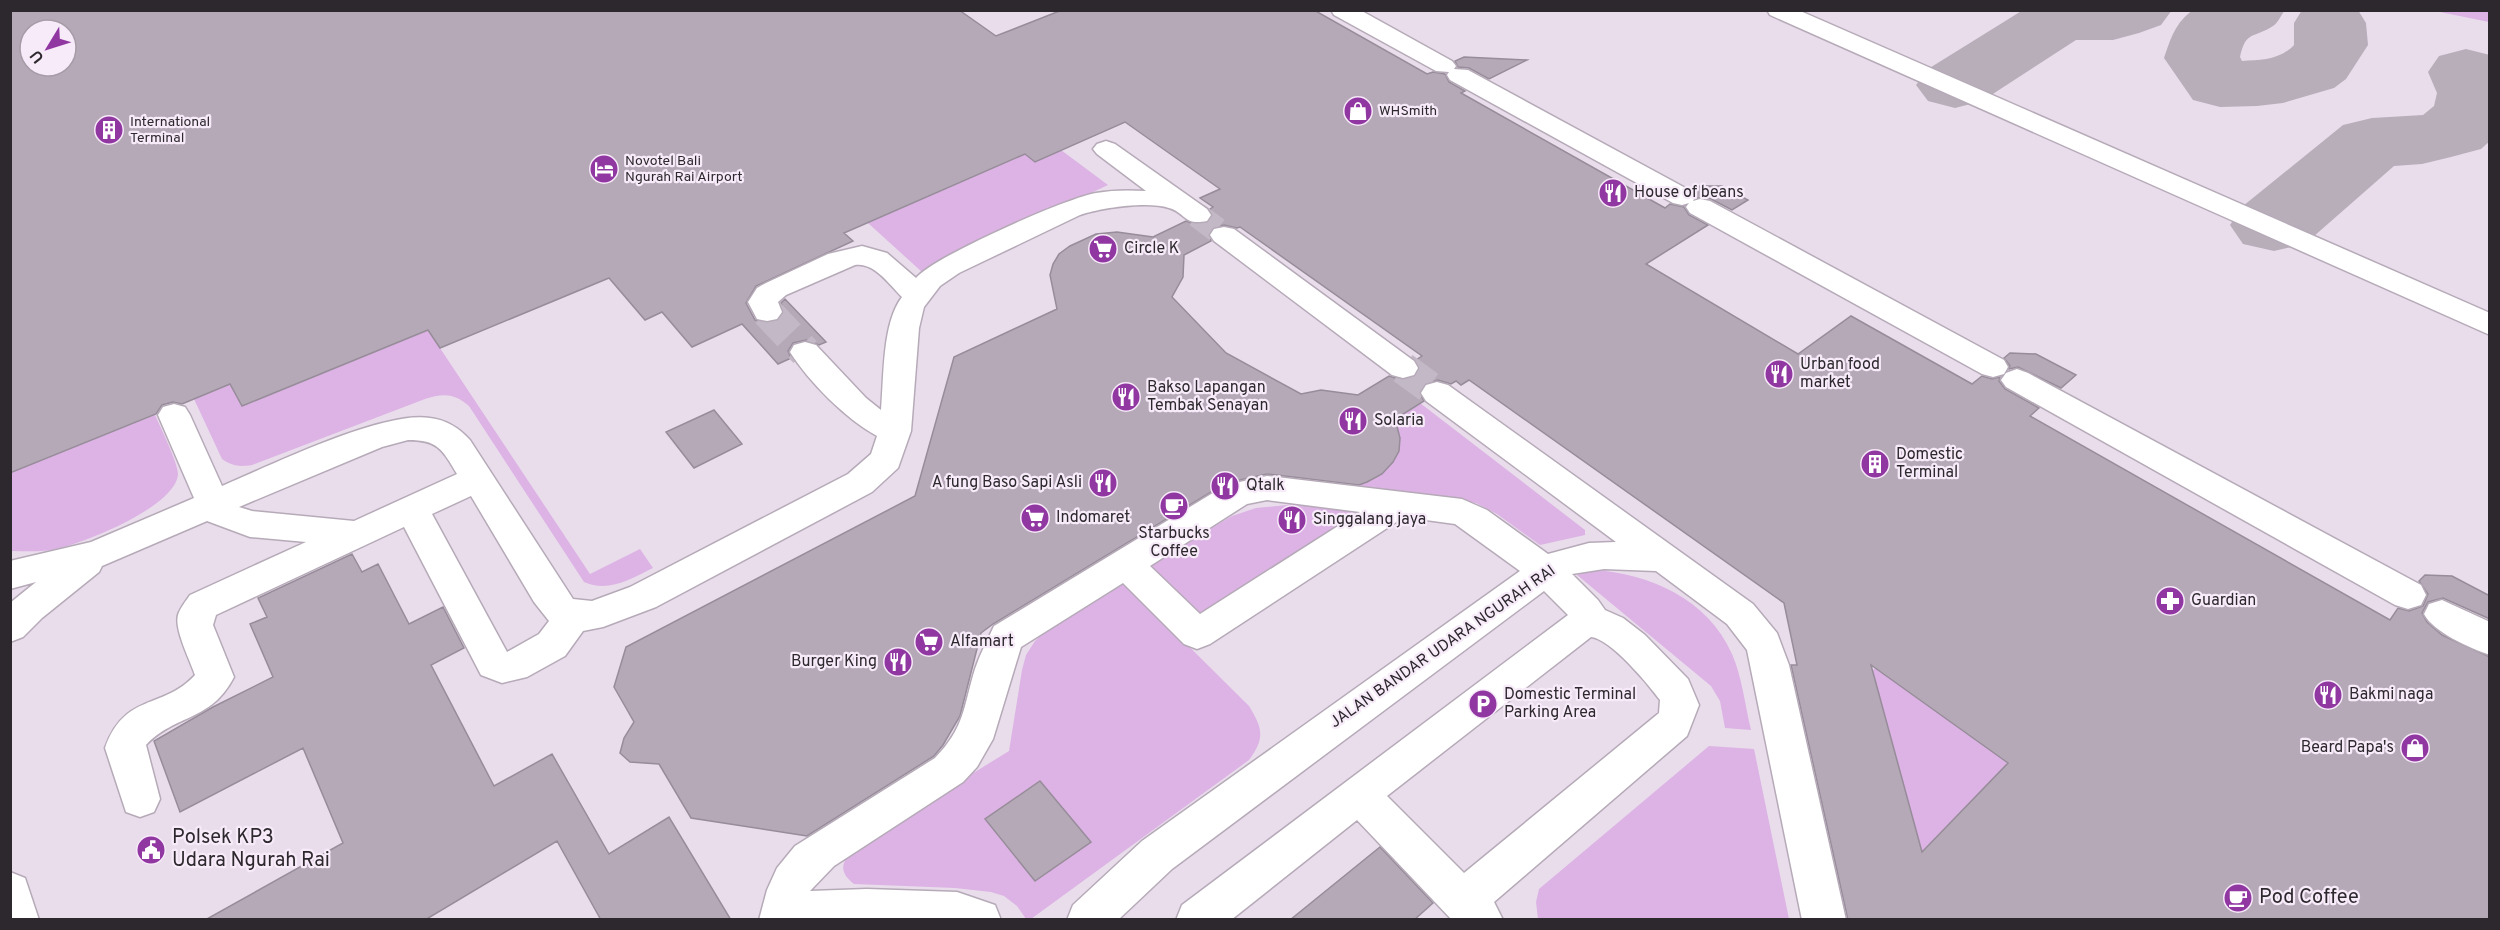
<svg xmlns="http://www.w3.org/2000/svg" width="2500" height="930" font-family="Overpass,sans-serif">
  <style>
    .green { fill: #dcb3e4 }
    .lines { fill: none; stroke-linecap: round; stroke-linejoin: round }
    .taxiway { fill: #b8aeba; fill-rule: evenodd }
    .building { fill: #b5a9b7; stroke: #978c99; stroke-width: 1.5; fill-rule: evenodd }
    .minor-tunnel-far1 { stroke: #c3b9c6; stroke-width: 25; stroke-dasharray: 25 13; stroke-linecap: butt }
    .minor-tunnel { stroke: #c3b9c6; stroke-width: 32; stroke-dasharray: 32 16; stroke-linecap: butt }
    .minor-casing { stroke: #b6aab8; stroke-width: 3 }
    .minor { fill: #fff; fill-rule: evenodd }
    .labels { text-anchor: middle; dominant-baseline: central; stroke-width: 4.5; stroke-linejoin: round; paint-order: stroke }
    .far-poi-label { font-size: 14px; fill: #2c282d; stroke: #f7eaf9; text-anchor: start }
    .poi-label { font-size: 16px; fill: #2c282d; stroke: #f7eaf9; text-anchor: start }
    .street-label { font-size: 16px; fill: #2c282d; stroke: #f7eaf9 }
    .near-poi-label { font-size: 20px; fill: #2c282d; stroke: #f7eaf9; text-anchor: start }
  </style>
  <rect width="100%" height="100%" fill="#e9ddec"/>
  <!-- green -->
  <path class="green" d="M2435 11H2489V22Z
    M1061 150 1108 185 922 272 868 223 1025 154Z
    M428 330 590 574 640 549 653 568C631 579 608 593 584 582L469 406C455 393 442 393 425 399L252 465C239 467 232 466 222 459L194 399 230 384 242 406Z
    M1420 403 1585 530V535L1540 545 1497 514 1476 503 1350 487C1384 477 1412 458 1393 420Z
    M155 415C160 426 179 465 178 475 174 508 82 544 52 550 38 552 24 551 11 551V472Z
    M1297 504 1349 508 1352 515 1350 519 1194 618 1145 567 1232 516 1256 508Z
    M1593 570C1649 573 1708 599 1732 654 1742 677 1745 705 1751 730L1725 728 1720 701 1711 686 1577 575Z
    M1124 582 1249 706C1263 729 1265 738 1249 760L1031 919H1026L1017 906 1004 896 991 892 955 888 854 884C832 867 848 855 863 841L1009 751 1022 670 1026 655 1035 641 1048 629Z
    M1875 668 2008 763 1935 838 1950 893 1933 892 1872 671Z
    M1709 746 1754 749 1789 919H1538L1536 902 1539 889Z"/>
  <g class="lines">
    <!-- taxiway -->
    <path class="taxiway" d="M2023 10H2172L2161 25 2139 33 2113 40H2076L1982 101 1955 108 1928 101 1916 85 1928 69Z
      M2193 10H2285C2281 15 2278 23 2273 26 2253 39 2246 30 2240 57L2242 61C2261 60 2280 60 2294 45V23L2302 10H2358L2366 23 2368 45 2346 79 2334 88 2283 103 2257 106 2220 107 2193 100 2164 58C2171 38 2175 23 2193 10Z
      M2466 49 2490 55V141L2481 149 2451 157 2422 164 2394 166 2305 244 2274 251 2243 244 2230 225 2243 206 2343 125 2372 118 2423 115 2434 106 2437 93 2428 72 2439 56Z"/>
  </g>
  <!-- building -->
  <path class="building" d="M10 10H959L996 36 1062 10H1314L1427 74 1433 72 1445 74 1449 82 1465 91 1461 93 1665 208 1670 204 1684 207 1689 215 1708 225 1646 264 1798 354 1851 316 1972 384 1982 376 1992 379 2000 377 1999 381 2005 389 2039 408 2030 416 2390 620 2398 608 2409 611 2423 606 2428 594 2419 581 2425 575 2452 576 2490 596V619L2443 598 2428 602 2422 613 2427 622 2442 635 2490 657V920H1848L1791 665H1797L1784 603 1469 380 1461 385 1456 381 1451 384 1438 380 1424 384 1419 392 1424 401 1395 419 1400 438 1399 451 1393 462 1382 474 1367 482 1359 485 1267 474 1226 483 993 624 981 633 960 716 943 745 934 756 807 836 691 818 659 764 630 762 620 753 624 738 634 722 614 687 626 647 915 496 954 357 1057 309 1050 275 1053 264 1059 254 1070 246 1096 234 1117 232 1153 237 1186 221 1194 224 1207 223 1213 216 1210 209 1213 207 1200 198 1220 189 1125 122 1035 162 1025 154 844 233 853 241 756 286 746 303 755 320 767 323 779 320 784 311 781 303 785 299 826 342 819 345 806 340 793 343 788 351 791 358 778 364 742 324 692 347 662 312 645 320 609 278 440 348 428 330 242 406 230 384 182 404 173 402 162 405 156 414 10 473ZM30 30H66V66H30ZM1224 225 1237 228 1240 227 1422 356 1416 360 1420 367 1416 376 1402 380 1389 376 1358 395 1321 390 1301 394 1226 353 1172 297 1183 277 1184 255 1211 241 1208 234 1212 228ZM1871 665 2008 763 1922 852Z
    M1464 57 1527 60 1489 79 1469 68 1458 67 1455 61Z
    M1700 186H1722L1748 200 1732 210 1711 199 1697 198 1693 190Z
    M2010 353 2036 354 2076 375 2061 388 2018 367 2009 369 2010 366 2004 358Z
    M714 410 742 444 694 468 666 432Z
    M352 554 362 572 378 564 409 624 443 607 464 648 431 665 494 786 552 754 609 854 669 817 731 920H601L557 841 425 920H205L343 843 303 748 180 812 154 741 213 707 273 677 250 624 267 617 258 598Z
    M1040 781 1091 842 1035 881 985 819Z
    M1380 847 1433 903 1414 920H1290Z"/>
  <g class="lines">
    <!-- minor-tunnel-far1 -->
    <path class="minor-tunnel-far1" d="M1197 215 1224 235"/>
    <!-- minor-tunnel -->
    <path class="minor-tunnel" d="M767 312 805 352
      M1403 368 1437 393"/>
    <!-- minor casing -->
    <g class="minor-casing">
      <path id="minor" d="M1331 10H1360L1452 61 1456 66 1454 69 1468 70 1691 191 1695 197 1693 201 1700 199 1710 201 2004 360 2008 367 2004 374 1993 377 1982 374 1690 213 1686 207 1689 203 1682 205 1673 203 1450 80 1447 75 1449 72 1436 71 1334 15Z
        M1767 10H1798L2490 313V335L1770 15Z
        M1106 141 1115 144 1207 209 1211 215 1207 221C1184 226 1186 213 1169 208 1147 201 1101 208 1080 215L959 273 940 286 924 307 919 328 911 431 898 468 872 492 656 607 603 627 583 631 565 656 527 677 502 683 481 675 404 527 216 615 213 625 234 677C211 722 175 714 146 745L160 799 154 812 140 817 126 812 105 748C125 692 163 710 195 675 190 660 174 629 178 615 180 608 186 601 190 595L306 542 250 537 207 521 102 566 99 572 42 618 23 637 10 642V603L36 582 10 589V561L91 542 194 498 158 415 163 407 174 404 185 407 190 415 222 486C269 466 383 410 430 418 447 420 459 428 470 440L573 599 592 601 630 587 848 474 871 454 877 436C846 419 809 382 790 352L794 345 805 342 816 345 866 398 881 410C884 377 882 323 902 297 889 284 874 262 855 265L786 295 778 302 782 312 777 319 767 321 757 319 748 302 757 288 766 283 828 254 862 246 887 253 916 278C933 257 1066 198 1096 193 1112 190 1129 190 1146 191L1097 154 1093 149 1097 144ZM408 440C438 440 442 449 457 474L354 521 252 511 239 507 382 447ZM471 496 534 602 549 621 539 634 507 652 432 514Z
        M1224 227 1234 229 1414 361 1418 368 1414 375 1403 378 1392 375 1214 241 1210 235 1214 229Z
        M2017 369 2028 373 2421 585 2426 595 2421 605 2408 609 2395 605 2006 387 2001 380 2006 373Z
        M1437 382 1448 385 1753 604 1777 633 1789 665 1846 920H1802L1747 650 1727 624 1656 571 1604 569 1572 574 1598 600 1605 610 1623 618 1645 635 1688 679 1699 705 1687 736 1494 902 1503 920H1452L1357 820 1231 920H1176L1182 905 1568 615 1544 591 1172 869 1118 920H1067L1073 905 1142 841 1520 571 1455 524 1404 517 1210 644 1197 649 1184 644 1123 583 1021 647 993 739 977 767 963 782 834 866 810 891 867 889 957 892 995 905 1001 920H759L767 890 777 868 795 846 935 758C965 727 963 708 975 669 980 654 987 641 994 626L1226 485 1267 476 1462 499 1487 510 1548 554 1589 543 1616 542 1426 401 1421 393 1426 385ZM1267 500 1360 512 1200 614 1150 566 1247 504ZM1591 637C1611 639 1648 684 1660 700L1659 713 1464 873 1387 796Z
        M2442 600 2490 622V655C2470 648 2433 632 2424 614L2429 604Z
        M10 872 25 878 39 920H10Z"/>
    </g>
    <!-- minor -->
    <use href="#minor" class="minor"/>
  </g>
  <!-- icons -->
  <defs>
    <g id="shop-disc" transform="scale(1.5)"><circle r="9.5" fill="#9137a2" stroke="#f7eaf9"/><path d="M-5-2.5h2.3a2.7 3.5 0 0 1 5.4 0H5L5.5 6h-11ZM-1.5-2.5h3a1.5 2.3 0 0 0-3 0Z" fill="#fff"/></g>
    <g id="building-disc" transform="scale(1.5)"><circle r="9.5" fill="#9137a2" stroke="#f7eaf9"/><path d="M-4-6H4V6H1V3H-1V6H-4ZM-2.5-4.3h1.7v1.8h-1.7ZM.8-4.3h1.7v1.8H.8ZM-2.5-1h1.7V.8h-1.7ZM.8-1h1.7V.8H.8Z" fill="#fff"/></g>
    <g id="hotel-disc" transform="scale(1.5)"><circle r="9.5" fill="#9137a2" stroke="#f7eaf9"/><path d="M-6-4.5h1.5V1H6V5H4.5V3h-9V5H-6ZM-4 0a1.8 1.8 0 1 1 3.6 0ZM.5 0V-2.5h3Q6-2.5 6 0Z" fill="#fff"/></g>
    <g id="restaurant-disc" transform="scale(1.5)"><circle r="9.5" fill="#9137a2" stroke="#f7eaf9"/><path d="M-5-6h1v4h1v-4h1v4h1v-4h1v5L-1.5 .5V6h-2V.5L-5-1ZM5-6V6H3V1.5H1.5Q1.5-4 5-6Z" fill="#fff"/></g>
    <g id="supermarket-disc" transform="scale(1.5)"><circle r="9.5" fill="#9137a2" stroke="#f7eaf9"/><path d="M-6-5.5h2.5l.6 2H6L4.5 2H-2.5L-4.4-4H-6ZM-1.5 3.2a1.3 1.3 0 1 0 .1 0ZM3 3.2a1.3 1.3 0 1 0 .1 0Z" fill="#fff"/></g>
    <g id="cafe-disc" transform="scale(1.5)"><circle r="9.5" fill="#9137a2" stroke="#f7eaf9"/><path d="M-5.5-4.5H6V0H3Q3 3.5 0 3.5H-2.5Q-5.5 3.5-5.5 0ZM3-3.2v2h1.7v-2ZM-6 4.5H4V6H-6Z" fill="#fff"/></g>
    <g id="pharmacy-disc" transform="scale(1.5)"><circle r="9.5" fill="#9137a2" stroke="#f7eaf9"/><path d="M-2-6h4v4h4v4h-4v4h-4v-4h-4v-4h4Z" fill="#fff"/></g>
    <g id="parking-disc" transform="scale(1.5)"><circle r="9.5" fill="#9137a2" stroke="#f7eaf9"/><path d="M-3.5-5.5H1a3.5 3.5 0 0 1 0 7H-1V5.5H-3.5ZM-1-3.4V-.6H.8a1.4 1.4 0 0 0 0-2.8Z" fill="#fff"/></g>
    <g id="civic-disc" transform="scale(1.5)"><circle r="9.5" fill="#9137a2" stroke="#f7eaf9"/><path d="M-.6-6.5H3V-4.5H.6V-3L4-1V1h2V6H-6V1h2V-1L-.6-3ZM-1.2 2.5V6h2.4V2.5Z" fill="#fff"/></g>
  </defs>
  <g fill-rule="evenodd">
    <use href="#shop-disc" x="1358" y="111"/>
    <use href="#building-disc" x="109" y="130"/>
    <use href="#hotel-disc" x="604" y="169"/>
    <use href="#restaurant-disc" x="1613" y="193"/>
    <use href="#supermarket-disc" x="1103" y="249"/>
    <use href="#restaurant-disc" x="1779" y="374"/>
    <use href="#restaurant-disc" x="1126" y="397"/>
    <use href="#restaurant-disc" x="1353" y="421"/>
    <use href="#building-disc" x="1875" y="464"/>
    <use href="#restaurant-disc" x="1103" y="483"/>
    <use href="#restaurant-disc" x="1225" y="486"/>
    <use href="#cafe-disc" x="1174" y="506"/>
    <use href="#supermarket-disc" x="1035" y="518"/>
    <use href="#restaurant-disc" x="1292" y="520"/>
    <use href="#pharmacy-disc" x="2170" y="601"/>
    <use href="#supermarket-disc" x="929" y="642"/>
    <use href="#restaurant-disc" x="898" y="662"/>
    <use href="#restaurant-disc" x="2328" y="695"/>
    <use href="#parking-disc" x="1483" y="704"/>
    <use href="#shop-disc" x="2415" y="748"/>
    <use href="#civic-disc" x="151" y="850"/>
    <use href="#cafe-disc" x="2238" y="898"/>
  </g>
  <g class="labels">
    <!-- far-poi labels -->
    <g class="far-poi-label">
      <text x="1379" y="111">WHSmith</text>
      <text x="130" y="122">International<tspan x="130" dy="16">Terminal</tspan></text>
      <text x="625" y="161">Novotel Bali<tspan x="625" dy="16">Ngurah Rai Airport</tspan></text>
    </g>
    <!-- poi labels -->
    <g class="poi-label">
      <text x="1634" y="193">House of beans</text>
      <text x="1124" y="249">Circle K</text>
      <text x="1800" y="365">Urban food<tspan x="1800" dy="18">market</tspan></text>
      <text x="1147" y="388">Bakso Lapangan<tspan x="1147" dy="18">Tembak Senayan</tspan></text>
      <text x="1374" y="421">Solaria</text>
      <text x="1896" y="455">Domestic<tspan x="1896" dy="18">Terminal</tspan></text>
      <text x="1082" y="483" text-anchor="end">A fung Baso Sapi Asli</text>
      <text x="1246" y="486">Qtalk</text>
      <text x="1056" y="518">Indomaret</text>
      <text x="1313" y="520">Singgalang jaya</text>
      <text x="1174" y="534" text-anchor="middle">Starbucks<tspan x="1174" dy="18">Coffee</tspan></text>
      <text x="2191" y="601">Guardian</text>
      <text x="950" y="642">Alfamart</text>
      <text x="877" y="662" text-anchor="end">Burger King</text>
      <text x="1504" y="695">Domestic Terminal<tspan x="1504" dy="18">Parking Area</tspan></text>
      <text x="2349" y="695">Bakmi naga</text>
      <text x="2394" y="748" text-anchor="end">Beard Papa's</text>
    </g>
    <!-- street labels -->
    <g class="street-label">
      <text transform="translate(1443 647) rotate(-35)">JALAN BANDAR UDARA NGURAH RAI</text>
    </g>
    <!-- near-poi labels -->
    <g class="near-poi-label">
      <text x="172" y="838">Polsek KP3<tspan x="172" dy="23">Udara Ngurah Rai</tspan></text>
      <text x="2259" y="898">Pod Coffee</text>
    </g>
  </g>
  <!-- border -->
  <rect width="2500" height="930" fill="none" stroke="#2c282d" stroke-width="24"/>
  <!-- north arrow -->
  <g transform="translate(48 48) rotate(232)"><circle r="28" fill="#f7eaf9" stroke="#a69ca7" stroke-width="1.5"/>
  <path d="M0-4.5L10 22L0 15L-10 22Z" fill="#9137a2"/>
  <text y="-9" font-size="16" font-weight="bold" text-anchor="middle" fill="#2c282d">U</text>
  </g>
</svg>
